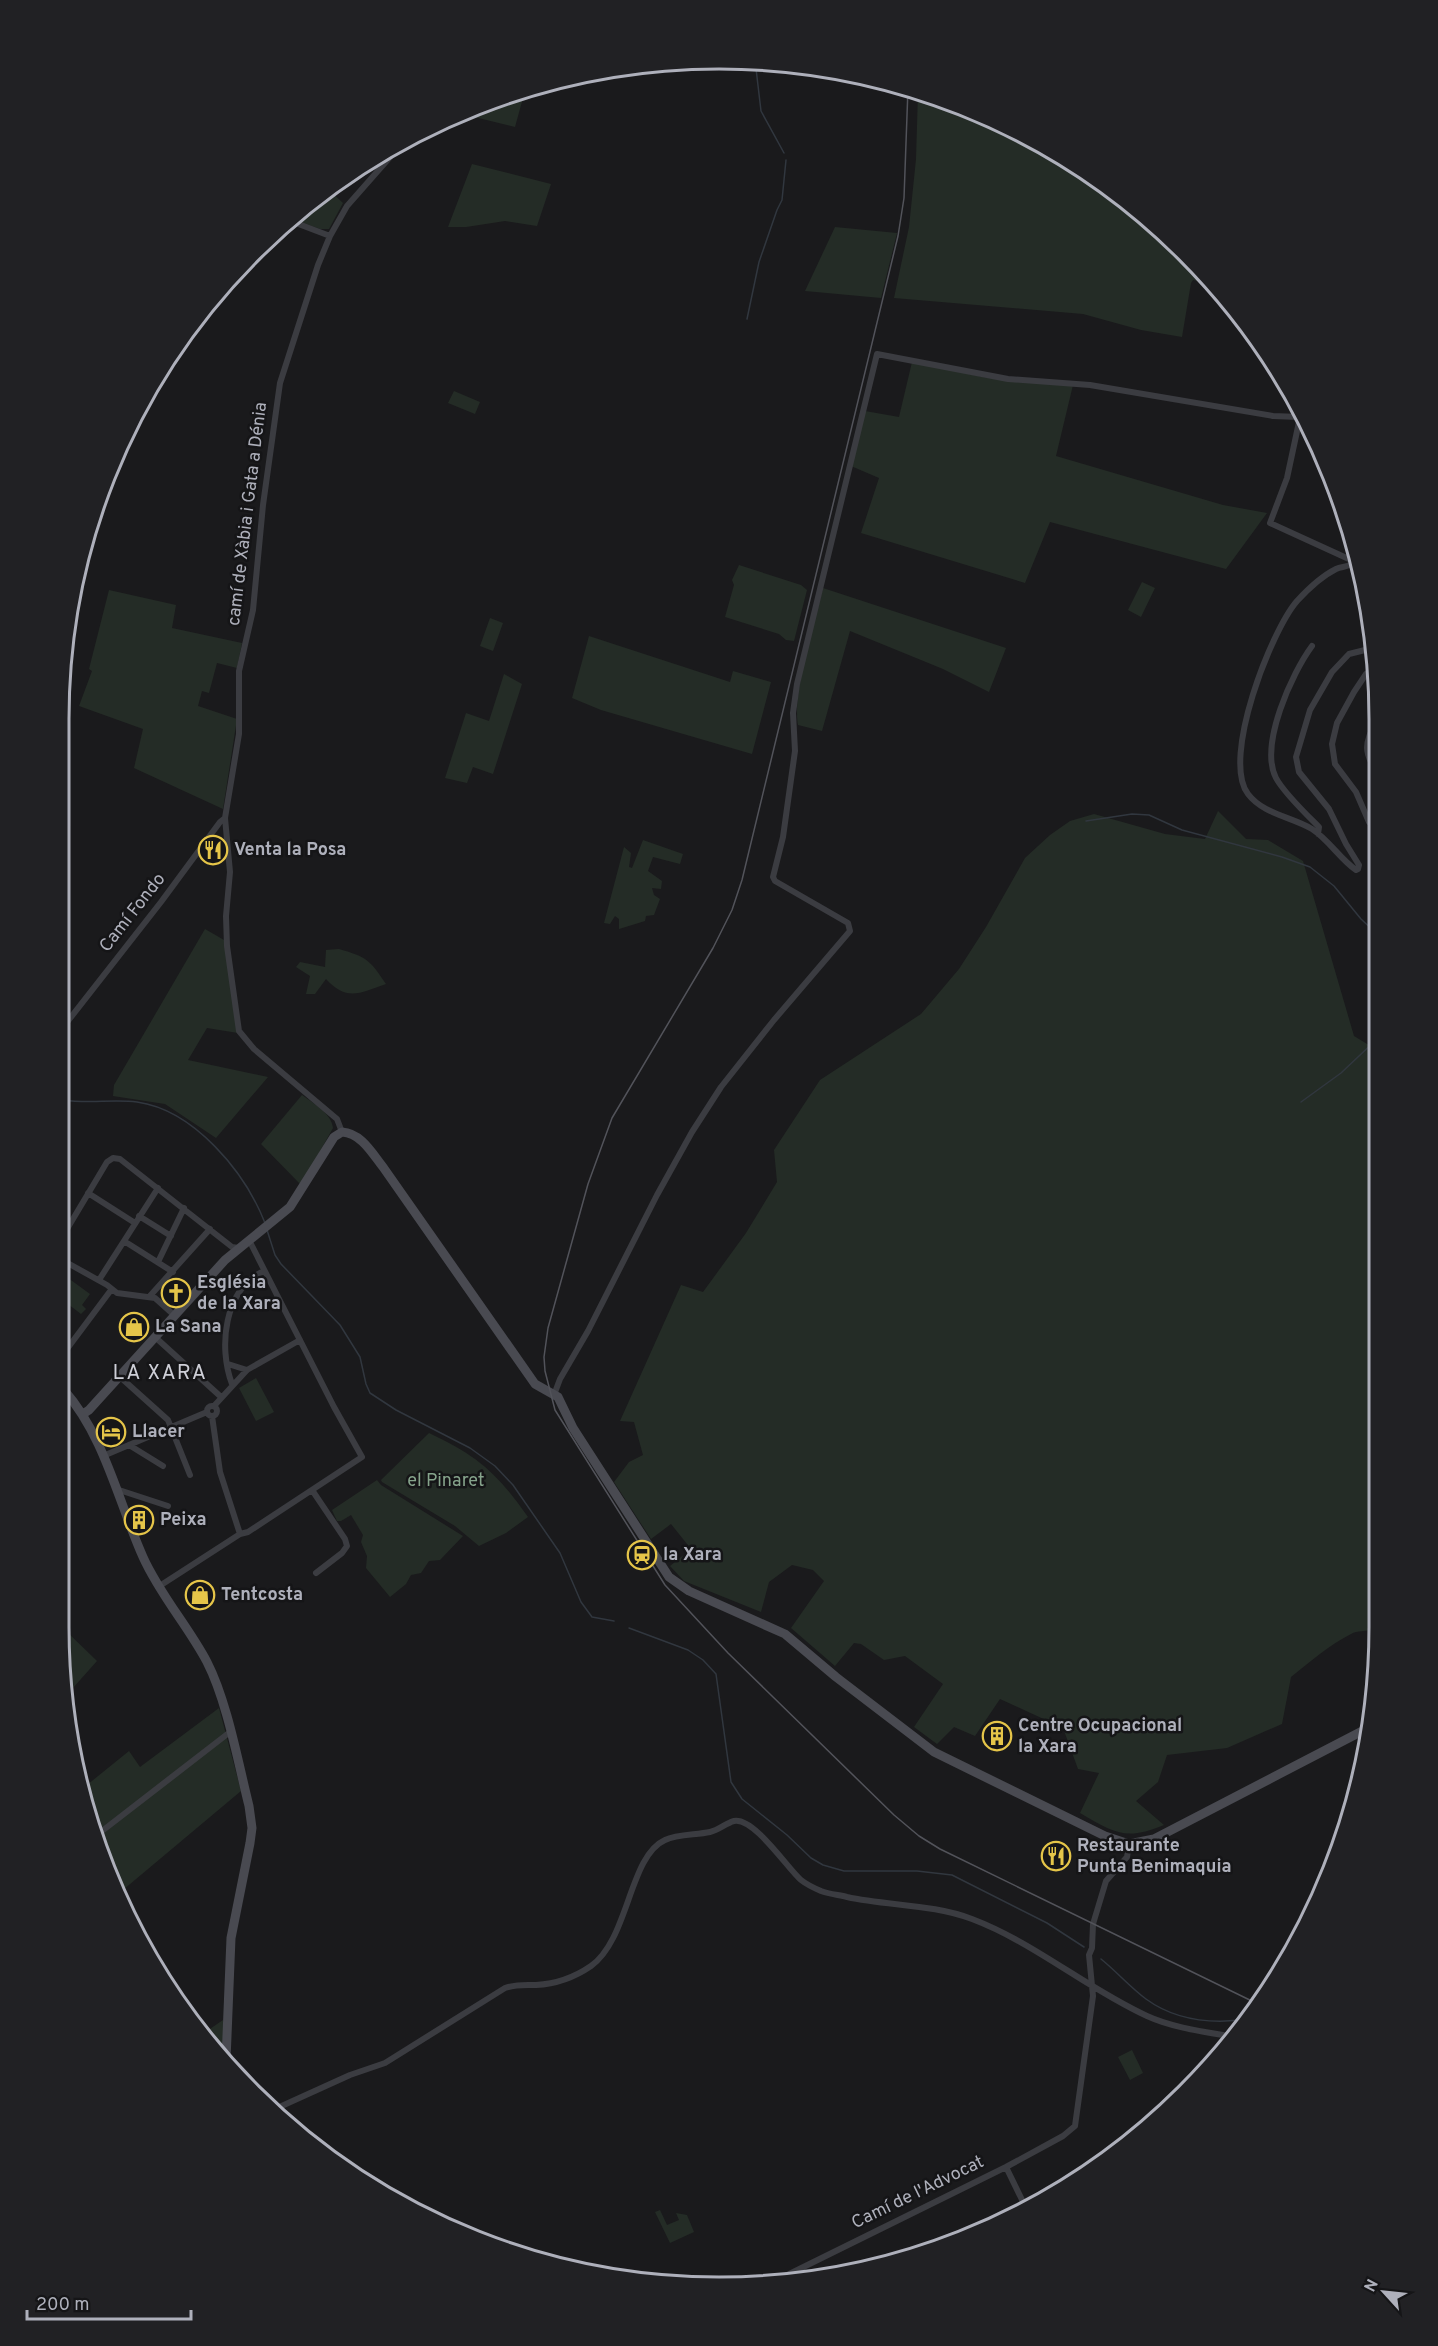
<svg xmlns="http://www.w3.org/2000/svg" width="1438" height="2346" font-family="Overpass,sans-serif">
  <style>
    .green { fill: #242c26 }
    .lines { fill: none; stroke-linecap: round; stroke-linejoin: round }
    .stream { stroke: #31373f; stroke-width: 1.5 }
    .minor { stroke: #3b3c41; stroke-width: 6 }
    .secondary { stroke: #494a51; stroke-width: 9 }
    .tram { stroke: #52535a; stroke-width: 1.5 }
    .labels { text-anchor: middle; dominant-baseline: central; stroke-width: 5; stroke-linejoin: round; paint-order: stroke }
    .street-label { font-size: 18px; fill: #aeb0bb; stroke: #151517 }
    .poi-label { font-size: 18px; font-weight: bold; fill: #aeb0bb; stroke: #151517; text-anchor: start }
    .park-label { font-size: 18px; fill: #86a48c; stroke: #151517 }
    .quarter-label { font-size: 21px; letter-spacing: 1.5px; fill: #cecfd7; stroke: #151517 }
    .rim { fill: none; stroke: #aeb0bb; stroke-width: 3 }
  </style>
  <rect width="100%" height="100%" fill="#1a1a1c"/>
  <!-- green -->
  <path class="green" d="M918 92 1011 126 1121 195 1216 284 1193 280 1191 283 1182 337 1141 330 1083 314 894 298 909 227 916 159Z
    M510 93 523 98 515 127 462 114Z
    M472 164 551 184 537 226 505 221 466 227H448Z
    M329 190 343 203 329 229H320L290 218Z
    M835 227 897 233 881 298 805 291Z
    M912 362 988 378 1073 385 1056 456 1223 505 1267 513 1226 569 1050 522 1025 583 861 533 879 478 851 466 865 411 899 417Z
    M454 391 480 402 475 414 448 403Z
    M739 565 801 585 807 590 794 641 786 640 779 634 725 617 734 585 732 580Z
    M1142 582 1155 588 1141 617 1128 610Z
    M823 588 1006 648 989 692 943 669 850 631 822 731 798 725C792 694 815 622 823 588Z
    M109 590 176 605 172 628 242 643 237 668 217 663 209 693 202 691 198 706 237 719 223 809 134 768 143 729 79 706 92 671 89 669Z
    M490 618 503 623 493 651 480 646Z
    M589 636 730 682 733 671 771 682 752 754 601 710 572 698Z
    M504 674 522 684 493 774 473 767 467 783 445 778 466 713 489 721Z
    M1218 811 1246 839 1268 840 1303 861 1354 1036 1377 1050 1374 1629C1366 1632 1357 1630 1351 1634 1329 1645 1310 1662 1291 1677L1282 1724 1227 1748 1167 1755 1158 1782 1136 1801 1164 1825C1126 1841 1114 1833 1080 1813L1099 1773 1078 1769 1063 1728 1000 1699 975 1736 954 1727 937 1744 914 1727 943 1684 905 1656 884 1660 861 1644 854 1643 835 1666 791 1628 824 1581 813 1570 792 1565 769 1582 761 1612 684 1581 670 1566 691 1549 671 1524 651 1539 614 1482 629 1462 643 1455 634 1422 620 1421 681 1285 703 1292 746 1233 777 1182 774 1150 820 1080 921 1014 959 969 986 927 1025 858 1050 835 1070 821 1094 814 1165 834 1205 839Z
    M643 840 683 854 680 864 653 857 648 871 662 881 661 889 652 888 654 895 660 899 654 915 646 916 645 921 619 929V919L615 916 610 924 604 923 624 847 631 853 629 867 632 868Z
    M205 929 224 940 238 1033 207 1028 188 1060 268 1077 216 1138 165 1104 113 1096 114 1085Z
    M339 949C367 957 370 960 386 984 360 993 347 1002 326 979L315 994H306L310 976 296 967 300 962 325 967 326 950Z
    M302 1095C313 1103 332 1114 333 1128L301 1185 261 1144Z
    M64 1275 90 1294 82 1305 86 1309 81 1314 64 1301Z
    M256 1378 274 1412 256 1421 239 1388Z
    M429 1433C478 1456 497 1473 528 1517L506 1533 479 1546 455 1526 382 1482 381 1480Z
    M377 1480 381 1485 463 1536 440 1560 429 1561 421 1573 411 1575 406 1584 390 1597 366 1568 367 1556 361 1542 363 1535 351 1515 341 1521H337L332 1510Z
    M64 1629 97 1661 64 1698Z
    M219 1708 241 1791 117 1895 102 1860 111 1852 96 1834 93 1836 82 1789 129 1751 140 1767Z
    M223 2020V2057L201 2035Z
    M1132 2050 1143 2073 1130 2080 1118 2057Z
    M660 2210 667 2225 679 2220 676 2213 687 2215 694 2232 670 2243 655 2212Z"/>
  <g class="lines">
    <!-- stream -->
    <path class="stream" d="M755 60 761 111 784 153
      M747 319 759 262 777 210 782 200 786 160
      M1086 821 1132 814 1149 815 1182 830 1282 857 1310 867 1334 886 1361 919 1377 934
      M64 1100C88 1104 113 1099 137 1102 194 1110 245 1172 265 1223
      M1301 1102 1341 1073 1377 1039
      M267 1230 275 1255 281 1264 340 1325 360 1357 366 1384 370 1393 396 1410 470 1448 495 1466 513 1485 560 1553 581 1602 592 1617 614 1621
      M629 1628 688 1650 703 1660 716 1674 731 1782 742 1799 787 1835 811 1858 823 1865 844 1871H917L952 1875 1047 1923 1084 1947
      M1101 1959C1117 1972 1130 1987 1146 1999 1176 2021 1214 2024 1249 2019"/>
    <!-- minor -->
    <path class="minor" d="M288 220 330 236
      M1298 406 1299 422 1287 478 1270 523 1351 560 1352 563C1347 568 1342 566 1336 569 1322 576 1308 589 1297 601 1271 631 1221 759 1248 794 1263 814 1292 817 1312 829 1329 840 1340 859 1356 870L1358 869 1359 865 1346 844 1329 809 1299 772 1296 757 1310 710 1332 672 1349 654 1373 648
      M1312 646C1292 673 1259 745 1276 778 1284 793 1307 815 1319 827L1318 834
      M1378 774C1361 749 1366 743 1378 716
      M1369 822 1356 792 1335 764 1332 744 1337 723 1354 692 1366 674 1377 668
      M64 1026 161 902 220 822 225 818
      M342 1132 337 1119 254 1049 239 1031 227 946 226 916 230 872 225 818 239 734V671L253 610 263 505 280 383 318 265 330 236 347 206 406 139
      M88 1193 135 1223
      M139 1216 171 1236
      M64 1234 107 1162 113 1158 120 1159 232 1247 238 1248
      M124 1241 173 1272
      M64 1261 107 1285 117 1293 155 1298 174 1315
      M158 1262 184 1208
      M99 1280 158 1188
      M149 1297 210 1229
      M155 1337 220 1396
      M64 1353 111 1290
      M228 1364 247 1370
      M119 1376 168 1420 190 1475
      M232 1384C218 1347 224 1289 264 1271
      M554 1395 560 1379 588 1331 657 1195 692 1132 721 1087 774 1020 850 931 848 923 775 881 773 877 783 837 795 751 793 713 797 684 877 354 1008 379 1090 385 1273 416 1299 417
      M214 1406 247 1370 300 1340
      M207 1411a5 5 0 1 1 10 0a5 5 0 1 1-10 0Z
      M212 1416 220 1472 240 1534
      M129 1445 163 1466
      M103 1456 207 1412
      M116 1489 168 1506
      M312 1490 345 1539 347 1546 342 1553 316 1573
      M158 1587 240 1534 248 1532 362 1457 334 1407 249 1240
      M93 1838 230 1732
      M275 2109 350 2075 385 2063 505 1988C516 1984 525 1985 536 1985 556 1984 575 1977 591 1966 629 1939 629 1856 665 1840 677 1834 696 1835 710 1832 719 1830 726 1823 734 1821 754 1817 788 1869 801 1880 806 1884 814 1888 821 1891 829 1894 839 1895 847 1897 888 1906 933 1904 972 1919 1035 1943 1086 1988 1147 2016 1173 2028 1206 2032 1235 2037
      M1006 2167 1027 2210
      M769 2284 1006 2167 1063 2136 1075 2126 1093 1996 1089 1955 1092 1948 1093 1924 1106 1881 1127 1857 1129 1844"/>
    <!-- secondary -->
    <path class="secondary" d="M64 1390C105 1437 118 1501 143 1557 160 1595 188 1626 207 1662 227 1701 238 1762 249 1806L252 1828 250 1843 231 1938 226 2060
      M83 1414 89 1410 225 1260 290 1207 334 1137 342 1132C361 1133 372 1153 383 1167L535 1384 558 1397 573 1428 669 1577 689 1591 785 1634 836 1677 934 1752 1105 1836 1129 1844 1154 1839 1370 1727"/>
    <!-- tram -->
    <path class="tram" d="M908 88 904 198 898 236 742 880 732 910 713 948 612 1118 588 1184 548 1328 544 1357 545 1371 555 1410 665 1585 728 1653 894 1815 919 1836 940 1849 1258 2004"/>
  </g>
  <!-- icons -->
  <defs>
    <g id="restaurant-ring" transform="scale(1.5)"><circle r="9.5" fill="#151517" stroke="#e5c549" stroke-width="1.5"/><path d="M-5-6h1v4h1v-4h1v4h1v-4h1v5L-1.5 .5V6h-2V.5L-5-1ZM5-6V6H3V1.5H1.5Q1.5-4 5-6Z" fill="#e5c549"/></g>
    <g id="church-ring" transform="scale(1.5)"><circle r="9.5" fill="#151517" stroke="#e5c549" stroke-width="1.5"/><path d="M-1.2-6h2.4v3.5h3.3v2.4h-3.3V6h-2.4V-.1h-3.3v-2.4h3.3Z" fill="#e5c549"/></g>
    <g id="shop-ring" transform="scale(1.5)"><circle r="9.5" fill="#151517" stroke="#e5c549" stroke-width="1.5"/><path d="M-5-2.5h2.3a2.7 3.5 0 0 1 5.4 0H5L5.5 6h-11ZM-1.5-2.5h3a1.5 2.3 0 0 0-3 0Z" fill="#e5c549"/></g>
    <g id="hotel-ring" transform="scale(1.5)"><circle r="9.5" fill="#151517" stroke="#e5c549" stroke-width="1.5"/><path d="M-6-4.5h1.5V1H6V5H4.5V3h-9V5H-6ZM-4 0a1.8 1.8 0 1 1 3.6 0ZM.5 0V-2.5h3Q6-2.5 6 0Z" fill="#e5c549"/></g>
    <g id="building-ring" transform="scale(1.5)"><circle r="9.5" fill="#151517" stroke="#e5c549" stroke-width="1.5"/><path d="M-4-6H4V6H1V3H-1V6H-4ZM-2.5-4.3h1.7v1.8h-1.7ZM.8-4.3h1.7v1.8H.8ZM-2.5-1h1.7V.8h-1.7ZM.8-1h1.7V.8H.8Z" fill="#e5c549"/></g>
    <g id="station-ring" transform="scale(1.5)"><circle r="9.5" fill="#151517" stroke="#e5c549" stroke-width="1.5"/><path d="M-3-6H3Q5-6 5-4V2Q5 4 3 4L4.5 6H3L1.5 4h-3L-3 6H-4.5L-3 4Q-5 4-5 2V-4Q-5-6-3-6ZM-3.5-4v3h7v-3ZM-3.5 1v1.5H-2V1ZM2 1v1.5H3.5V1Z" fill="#e5c549"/></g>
  </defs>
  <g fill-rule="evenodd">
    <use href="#restaurant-ring" x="213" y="850"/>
    <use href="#church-ring" x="176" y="1293"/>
    <use href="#shop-ring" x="134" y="1327"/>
    <use href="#hotel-ring" x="111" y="1432"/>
    <use href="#building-ring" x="139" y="1520"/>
    <use href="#station-ring" x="642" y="1555"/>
    <use href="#shop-ring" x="200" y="1595"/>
    <use href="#building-ring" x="997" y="1736"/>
    <use href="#restaurant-ring" x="1056" y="1856"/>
  </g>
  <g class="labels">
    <!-- street labels -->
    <g class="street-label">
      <text transform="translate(248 514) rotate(-83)">camí de Xàbia i Gata a Dénia</text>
      <text transform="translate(133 913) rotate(-52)">Camí Fondo</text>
      <text transform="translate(918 2193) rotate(-26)">Camí de l'Advocat</text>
    </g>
    <!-- poi labels -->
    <g class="poi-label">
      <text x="234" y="850">Venta la Posa</text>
      <text x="197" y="1283">Església<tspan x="197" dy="21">de la Xara</tspan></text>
      <text x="155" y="1327">La Sana</text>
      <text x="132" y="1432">Llacer</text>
      <text x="160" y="1520">Peixa</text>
      <text x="663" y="1555">la Xara</text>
      <text x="221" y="1595">Tentcosta</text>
      <text x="1018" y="1726">Centre Ocupacional<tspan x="1018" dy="21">la Xara</tspan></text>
      <text x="1077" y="1846">Restaurante<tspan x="1077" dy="21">Punta Benimaquia</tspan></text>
    </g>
    <!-- park labels -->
    <g class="park-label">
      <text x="446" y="1481">el Pinaret</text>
    </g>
    <!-- quarter labels -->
    <g class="quarter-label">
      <text x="160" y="1373">LA XARA</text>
    </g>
  </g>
  <!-- crop -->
  <path d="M0 0H1438V2346H0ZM719 69H719A650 650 0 0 1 1369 719V1627A650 650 0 0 1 719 2277H719A650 650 0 0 1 69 1627V719A650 650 0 0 1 719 69Z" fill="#212124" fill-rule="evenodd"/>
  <path class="rim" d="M719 69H719A650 650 0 0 1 1369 719V1627A650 650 0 0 1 719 2277H719A650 650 0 0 1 69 1627V719A650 650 0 0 1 719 69Z"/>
  <!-- north arrow -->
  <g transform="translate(1384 2292) rotate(297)" stroke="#151517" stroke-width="4.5" paint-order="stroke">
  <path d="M0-4.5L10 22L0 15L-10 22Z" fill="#aeb0bb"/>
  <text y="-9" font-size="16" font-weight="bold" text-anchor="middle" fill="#aeb0bb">N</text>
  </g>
  <!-- scale -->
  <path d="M27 2310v9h164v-9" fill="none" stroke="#aeb0bb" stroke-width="3"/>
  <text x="36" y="2310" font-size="18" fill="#aeb0bb" stroke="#151517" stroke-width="4.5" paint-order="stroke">200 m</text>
</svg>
